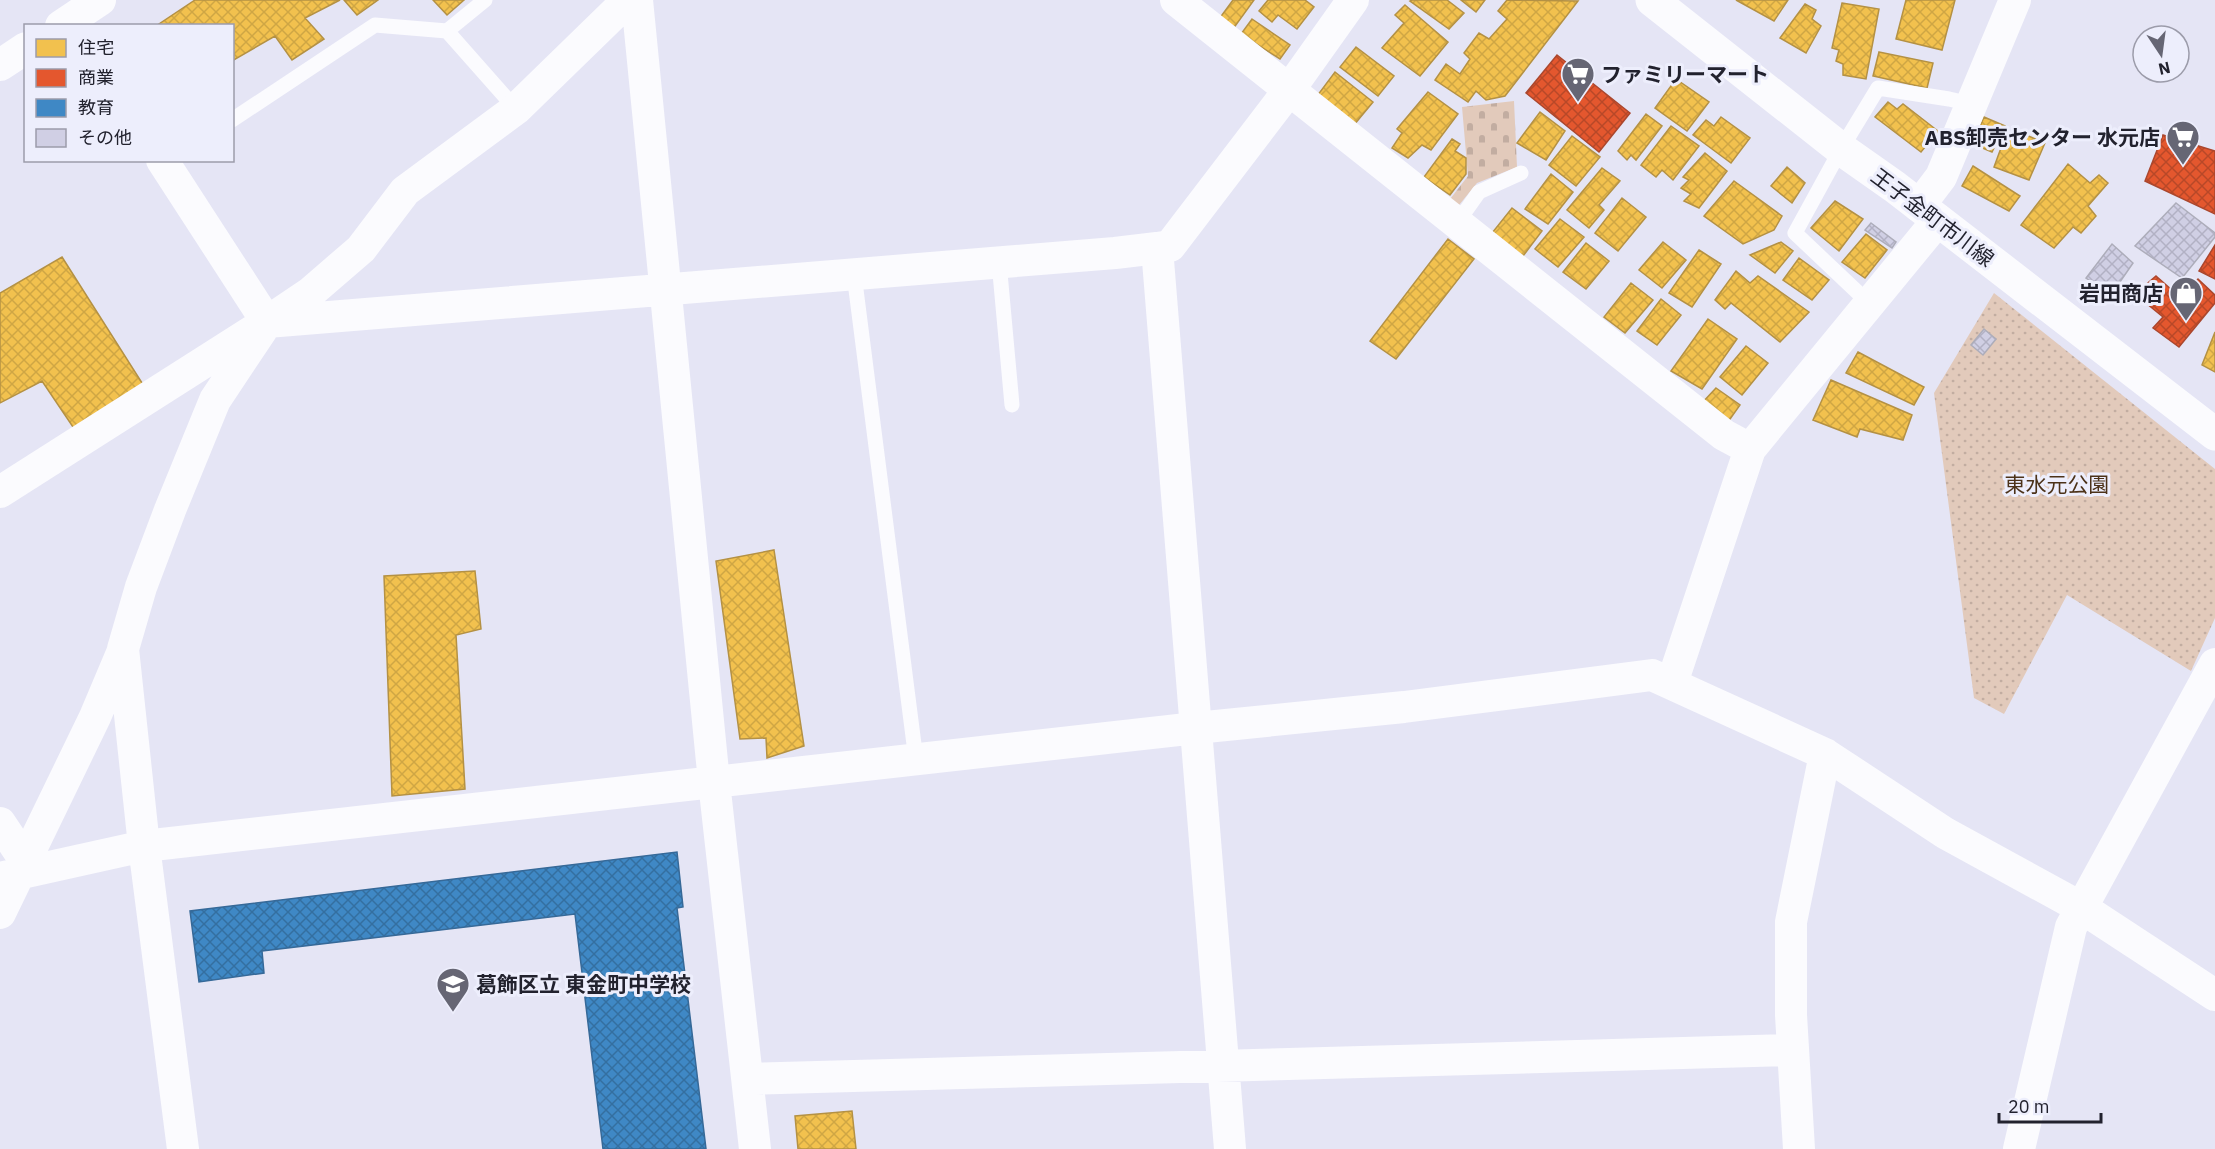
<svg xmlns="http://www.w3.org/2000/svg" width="2215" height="1149" font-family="'IBM Plex Sans','Noto Sans JP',sans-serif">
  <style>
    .cemetery { fill: url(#cemetery-stones) }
    .park { fill: url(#park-dots) }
    .homes { fill: url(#homes-cross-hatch); stroke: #b49144; stroke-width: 1.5 }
    .shops { fill: url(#shops-cross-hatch); stroke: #aa472e; stroke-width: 1.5 }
    .schools { fill: url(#schools-cross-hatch); stroke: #366998; stroke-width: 1.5 }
    .building { fill: url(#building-cross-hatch); stroke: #adadba; stroke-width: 1.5 }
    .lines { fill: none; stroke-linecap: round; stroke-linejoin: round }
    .service { stroke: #fbfbfe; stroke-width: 15 }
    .minor { stroke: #fbfbfe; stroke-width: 32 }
    .primary { stroke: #fbfbfe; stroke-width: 33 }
    .labels { text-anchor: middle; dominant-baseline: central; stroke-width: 6; stroke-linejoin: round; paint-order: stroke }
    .poi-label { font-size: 21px; font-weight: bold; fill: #22222e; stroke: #edeefc; text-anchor: start }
    .street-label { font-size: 21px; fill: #22222e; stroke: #edeefc }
    .park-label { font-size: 21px; fill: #4c3219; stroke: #edeefc }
  </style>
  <defs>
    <pattern id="cemetery-stones" width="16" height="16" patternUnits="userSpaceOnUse" patternTransform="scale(1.5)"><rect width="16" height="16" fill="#e2cabb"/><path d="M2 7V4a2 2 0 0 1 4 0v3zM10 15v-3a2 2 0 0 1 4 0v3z" fill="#c2ada1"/></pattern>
    <pattern id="park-dots" width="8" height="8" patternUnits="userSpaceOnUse" patternTransform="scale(1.5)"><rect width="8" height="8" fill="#e2cabb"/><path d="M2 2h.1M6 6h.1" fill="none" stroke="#c2ada1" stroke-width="1.8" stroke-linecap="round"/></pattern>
    <pattern id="homes-cross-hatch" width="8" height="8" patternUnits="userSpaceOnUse" patternTransform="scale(1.5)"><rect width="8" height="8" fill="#f2c14e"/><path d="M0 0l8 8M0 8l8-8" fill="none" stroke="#cfa644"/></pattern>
    <pattern id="shops-cross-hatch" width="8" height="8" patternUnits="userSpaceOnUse" patternTransform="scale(1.5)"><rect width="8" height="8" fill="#e4572e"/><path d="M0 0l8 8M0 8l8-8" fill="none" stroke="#b84828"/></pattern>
    <pattern id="schools-cross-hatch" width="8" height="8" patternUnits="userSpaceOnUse" patternTransform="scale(1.5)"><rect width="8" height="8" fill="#3f88c5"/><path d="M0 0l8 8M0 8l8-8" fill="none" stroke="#346fa0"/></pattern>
    <pattern id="building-cross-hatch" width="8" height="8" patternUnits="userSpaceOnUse" patternTransform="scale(1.5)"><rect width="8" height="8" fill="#d0cfe4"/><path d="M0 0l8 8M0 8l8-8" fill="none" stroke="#b2b1c4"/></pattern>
  </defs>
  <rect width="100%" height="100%" fill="#e5e5f5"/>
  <!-- cemetery -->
  <path class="cemetery" d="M1514 101 1517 167 1477 183 1455 210 1447 203 1468 176 1462 107Z"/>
  <!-- park -->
  <path class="park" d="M1994 293 2215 469V618L2191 671 2067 595 2004 714 1974 698 1934 393Z"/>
  <!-- homes -->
  <path class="homes" d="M195 0H340L305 18 324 39 292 60 275 36 232 61V26H156Z
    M344 0H378L357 15Z
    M433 0H464L447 15Z
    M1233 0H1254L1233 29 1219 19Z
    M1268 0H1305L1314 7 1297 29 1278 15 1272 22 1259 11Z
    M1412 0H1447L1464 13 1449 29 1410 1Z
    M1461 0H1485L1476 12Z
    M1507 0 1578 1 1505 96 1486 100 1476 91 1468 102 1435 80 1446 64 1460 74 1470 59 1464 53 1479 33 1489 39 1507 19 1498 11Z
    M1736 0H1788L1774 21Z
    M1906 0H1955L1942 50 1896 39Z
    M1842 3 1879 9 1866 79 1843 75V64L1836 61 1839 50 1832 48Z
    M1805 4 1816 10 1812 19 1821 26 1806 53 1780 38Z
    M1405 5 1448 42 1420 76 1382 48 1404 23 1395 15Z
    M1252 19 1290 45 1280 59 1241 34Z
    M1356 47 1394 76 1378 96 1340 67Z
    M1879 52 1933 63 1927 88 1873 76Z
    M1335 72 1373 102 1354 125 1317 96Z
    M1676 79 1709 102 1687 131 1655 108Z
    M1428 92 1458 114 1431 150 1422 145 1408 158 1392 148 1402 133 1397 129Z
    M1888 102 1897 109 1903 104 1938 131 1921 152 1875 117Z
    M1540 112 1565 131 1546 160 1517 143Z
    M1646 114 1662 126 1636 160 1631 155 1627 160 1618 151Z
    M1721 117 1750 138 1731 163 1693 135 1706 120 1714 126Z
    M1984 117 2005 126 1992 152 1973 144Z
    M1671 126 1699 146 1673 180 1662 170 1656 177 1641 165Z
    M2026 135 2045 143 2029 180 1994 167 2005 137 2023 143Z
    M1572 136 1600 157 1576 186 1549 165Z
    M1452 139 1460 144 1455 151 1466 158V174L1450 195 1424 177Z
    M1705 153 1727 171 1699 208 1684 201 1691 194 1681 188 1689 180 1683 177Z
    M2068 164 2090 183 2099 175 2108 183 2088 206 2096 216 2081 233 2073 227 2054 248 2021 225Z
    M1973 166 2020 196 2009 211 1962 186Z
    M1787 167 1805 183 1792 203 1771 186Z
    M1602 168 1620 181 1599 205 1604 210 1589 228 1567 210Z
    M1551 174 1573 192 1548 224 1525 209Z
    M1734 181 1782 216 1774 230 1743 244 1704 216Z
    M1622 198 1646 217 1618 251 1595 233Z
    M1835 201 1863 219 1839 251 1811 228Z
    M1512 208 1542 231 1523 256 1492 233Z
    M1560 219 1584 237 1558 267 1535 249Z
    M1866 234 1887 250 1865 278 1842 262Z
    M1448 239 1474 259 1396 359 1370 341Z
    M1663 242 1686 260 1662 288 1639 270Z
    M1781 242 1793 251 1775 273 1750 255Z
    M1586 243 1609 261 1586 289 1563 272Z
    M1699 250 1721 264 1692 307 1669 293Z
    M62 257 144 386 75 430 42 381 0 403V293Z
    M1799 258 1829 280 1812 300 1783 280Z
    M1736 271 1750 283 1758 276 1809 312 1780 342 1731 303 1725 309 1715 300Z
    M1631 283 1653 300 1625 333 1604 317Z
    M1661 299 1681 315 1657 345 1637 331Z
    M1708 319 1737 339 1702 389 1671 371Z
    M2215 332V372L2202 365Z
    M1746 346 1768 363 1742 395 1720 377Z
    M1858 352 1924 387 1914 405 1846 373Z
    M1831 380 1912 415 1903 440 1860 429 1857 437 1813 420Z
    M1716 388 1740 405 1728 422 1702 403Z
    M774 550 804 746 767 758 766 738 740 739 716 561Z
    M475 571 481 629 456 635 465 789 392 796 384 576Z
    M852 1111 856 1149H798L795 1116Z"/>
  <!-- shops -->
  <path class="shops" d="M1557 55 1630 113 1599 152 1526 93Z
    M2163 135 2215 151V214L2145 181Z
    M2215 245V279L2199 271Z
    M2156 276 2181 298 2198 279 2215 295V303L2179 347 2153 328 2163 317 2135 294Z"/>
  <!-- schools -->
  <path class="schools" d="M677 852 683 907 677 908 706 1149H603L575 914 262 951 264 973 199 982 190 911Z"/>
  <!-- building -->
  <path class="building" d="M2176 203 2215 233V237L2182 278 2135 246Z
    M1871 223 1896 242 1892 248 1865 230Z
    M2112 244 2133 263 2111 295 2086 278Z
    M1984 329 1996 339 1983 355 1971 345Z"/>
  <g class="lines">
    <!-- service -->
    <path class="service" d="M447 31 516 109
      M232 120 375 25 447 31 485 0
      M1457 223 1479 192 1521 173
      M999 262 1012 405
      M854 274 916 760
      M1870 304 1795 233 1841 149 1878 88 1949 99 1971 104"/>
    <!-- minor -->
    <path class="minor" d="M637 0 714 782 755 1149
      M1176 0 1724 435 1750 449
      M61 26 100 0
      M0 65 26 48
      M162 160 267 322
      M1919 206 1941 177 2015 0
      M0 492 267 322 1115 253 1157 248
      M1672 683 1750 449 1938 220
      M0 823 26 862
      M0 878 144 846 1196 728 1404 707 1652 675 1825 754 1945 833 2082 908 2215 995
      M0 913 95 717 122 653
      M748 1079C1097 1071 1445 1057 1793 1050
      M183 1149 144 846 123 649 141 587 170 510 215 400 267 322 310 293 361 249 405 191 516 109 628 0
      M1230 1149 1157 248 1170 246 1289 90 1353 0
      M1799 1149 1791 1015V922L1825 754
      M2019 1149 2071 927 2215 664"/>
    <!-- primary -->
    <path class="primary" d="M1652 0 1841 149 1895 187 2215 434"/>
  </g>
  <!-- icons -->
  <defs>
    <g id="supermarket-pin" transform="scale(1.725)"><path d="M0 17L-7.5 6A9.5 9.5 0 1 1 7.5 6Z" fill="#666674" stroke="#edeefc"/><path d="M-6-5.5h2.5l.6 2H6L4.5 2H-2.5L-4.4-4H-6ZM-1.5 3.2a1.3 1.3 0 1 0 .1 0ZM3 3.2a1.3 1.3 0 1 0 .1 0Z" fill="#fff"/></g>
    <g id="shop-pin" transform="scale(1.725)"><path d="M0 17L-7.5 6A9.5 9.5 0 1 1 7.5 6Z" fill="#666674" stroke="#edeefc"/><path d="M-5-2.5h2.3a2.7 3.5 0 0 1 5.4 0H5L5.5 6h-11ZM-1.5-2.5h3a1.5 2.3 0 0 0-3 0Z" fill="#fff"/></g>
    <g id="school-pin" transform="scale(1.725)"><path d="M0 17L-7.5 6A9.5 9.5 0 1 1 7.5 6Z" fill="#666674" stroke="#edeefc"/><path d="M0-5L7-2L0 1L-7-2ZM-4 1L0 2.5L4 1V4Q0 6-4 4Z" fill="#fff"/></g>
  </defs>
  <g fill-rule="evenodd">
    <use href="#supermarket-pin" x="1578" y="74"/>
    <use href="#supermarket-pin" x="2183" y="137"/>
    <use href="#shop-pin" x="2186" y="293"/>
    <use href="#school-pin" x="453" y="984"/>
  </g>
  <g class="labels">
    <!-- poi labels -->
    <g class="poi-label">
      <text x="1601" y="74">ファミリーマート</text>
      <text x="2160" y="137" text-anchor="end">ABS卸売センター 水元店</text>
      <text x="2163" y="293" text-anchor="end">岩田商店</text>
      <text x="476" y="984">葛飾区立 東金町中学校</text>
    </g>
    <!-- street labels -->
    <g class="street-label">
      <text transform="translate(1933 217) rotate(37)">王子金町市川線</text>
    </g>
    <!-- park labels -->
    <g class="park-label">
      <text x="2057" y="484">東水元公園</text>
    </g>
  </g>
  <!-- legend -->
  <rect x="24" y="24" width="210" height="138" fill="#edeefc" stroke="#9c9caa" stroke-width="1.5"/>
  <rect x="36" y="39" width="30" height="18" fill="#f2c14e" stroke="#9c9caa" stroke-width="1.5"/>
  <text x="78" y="54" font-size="18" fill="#22222e">住宅</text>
  <rect x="36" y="69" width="30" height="18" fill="#e4572e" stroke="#9c9caa" stroke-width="1.5"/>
  <text x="78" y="84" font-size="18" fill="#22222e">商業</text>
  <rect x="36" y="99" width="30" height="18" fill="#3f88c5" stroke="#9c9caa" stroke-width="1.5"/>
  <text x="78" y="114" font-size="18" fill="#22222e">教育</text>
  <rect x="36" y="129" width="30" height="18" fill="#d0cfe4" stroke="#9c9caa" stroke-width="1.5"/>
  <text x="78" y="144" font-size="18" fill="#22222e">その他</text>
  <!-- north arrow -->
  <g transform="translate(2161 54) rotate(167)"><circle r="28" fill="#edeefc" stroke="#9c9caa" stroke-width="1.5"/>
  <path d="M0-4.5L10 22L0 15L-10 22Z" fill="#666674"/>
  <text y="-9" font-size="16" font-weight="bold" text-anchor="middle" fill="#22222e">N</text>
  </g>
  <!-- scale -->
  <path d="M1999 1113v9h102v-9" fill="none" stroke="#22222e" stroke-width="3"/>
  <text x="2008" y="1113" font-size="18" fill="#22222e" stroke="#edeefc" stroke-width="4.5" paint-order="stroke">20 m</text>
</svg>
